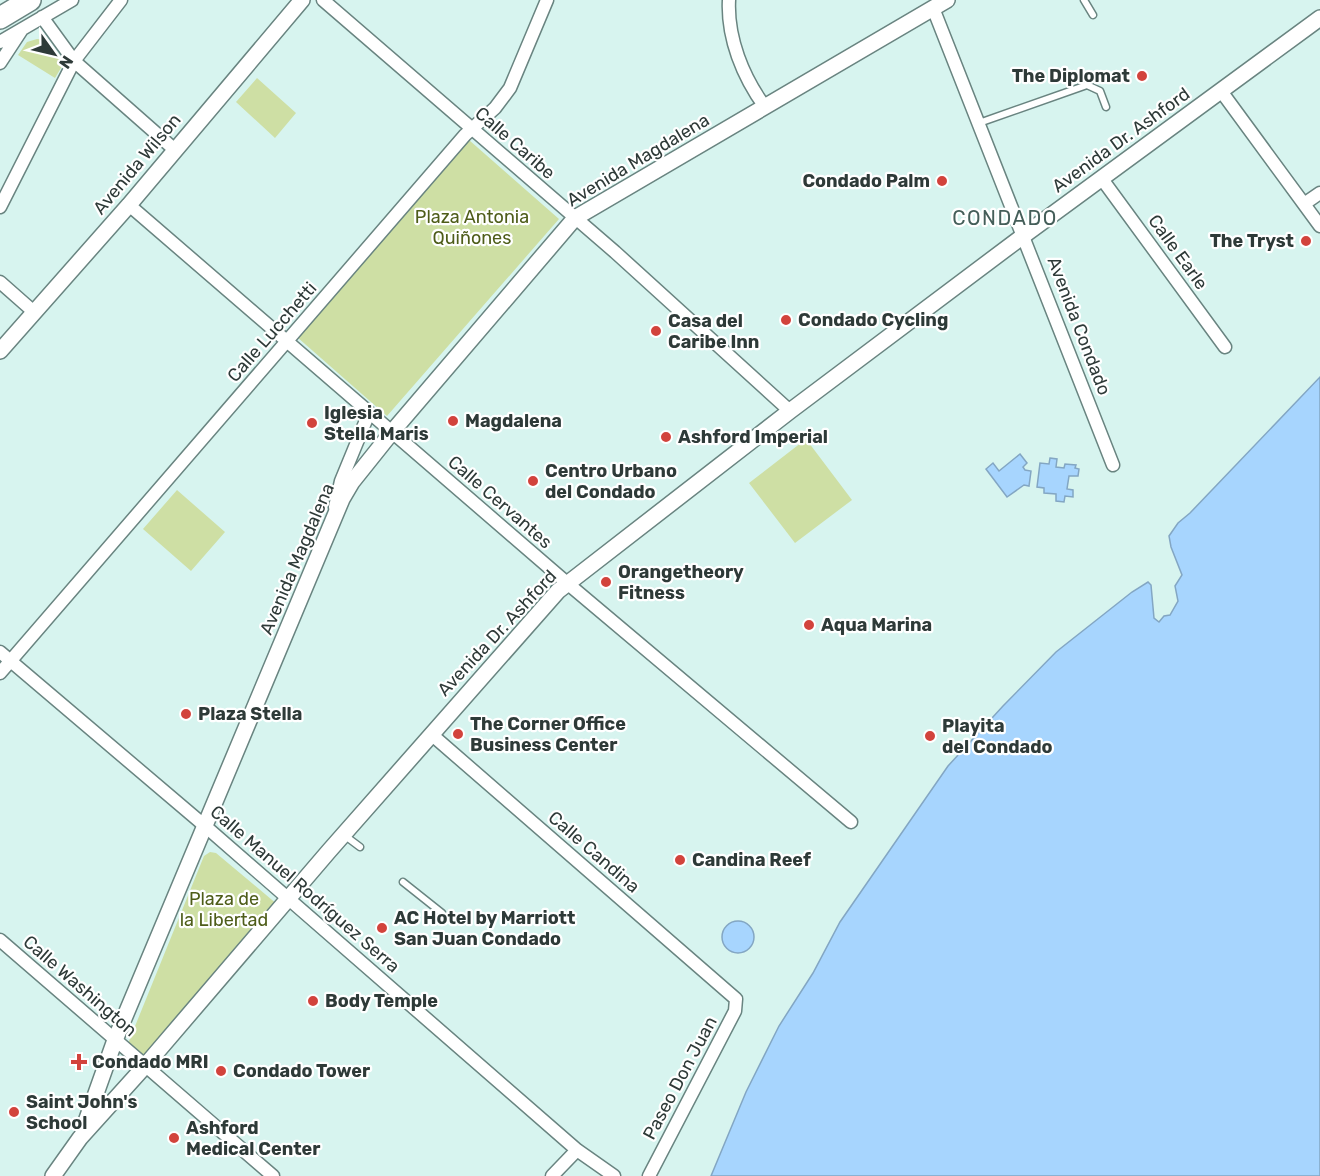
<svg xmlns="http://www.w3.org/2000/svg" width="1320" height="1176" font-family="Rubik,sans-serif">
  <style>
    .green { fill: #cedfa4 }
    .water { fill: #a7d5fe; stroke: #83a6c3; stroke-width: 1.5 }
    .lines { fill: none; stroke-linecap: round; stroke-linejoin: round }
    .service-casing { stroke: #698480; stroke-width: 9 }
    .minor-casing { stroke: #698480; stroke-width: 15 }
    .tertiary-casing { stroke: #698480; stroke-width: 18 }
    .motorway-casing { stroke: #698480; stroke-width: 24 }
    .service { stroke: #fff; stroke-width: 6 }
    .minor { stroke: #fff; stroke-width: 12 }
    .tertiary { stroke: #fff; stroke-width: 15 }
    .motorway { stroke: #fff; stroke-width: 21 }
    .poi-dot { fill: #d2433c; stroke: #fff; stroke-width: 2 }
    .labels { text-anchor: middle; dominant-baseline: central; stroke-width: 4.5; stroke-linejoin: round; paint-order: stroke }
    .poi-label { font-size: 18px; font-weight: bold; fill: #2e3a38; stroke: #fff; text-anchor: start }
    .street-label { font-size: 18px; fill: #2e3a38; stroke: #fff }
    .park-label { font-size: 18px; fill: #4e5d19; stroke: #fff }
    .neighbourhood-label { font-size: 20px; letter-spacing: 1.5px; fill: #445e59; stroke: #fff }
  </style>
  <rect width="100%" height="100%" fill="#d7f4ef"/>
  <!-- green -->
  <path class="green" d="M37 39 46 40 64 63 55 78 18 55 27 42Z
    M257 78 296 113 275 138 236 102Z
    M469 140 559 219 387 416 297 337Z
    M806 439 852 500 795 543 749 483Z
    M177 490 225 532 191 571 143 529Z
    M210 852 216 853 278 905 143 1060 127 1046 204 856Z"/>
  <!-- water -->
  <path class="water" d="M1320 377V1176H711L746 1092 779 1026 813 973 840 922 948 766 1003 706 1056 652 1132 592 1148 582 1151 585 1154 618 1159 622 1164 616 1170 615 1178 601 1175 586 1182 575 1171 547 1169 536 1178 523 1190 513Z
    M1020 454 1027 463 1023 467 1025 470 1031 471 1029 486 1024 485 1007 497 986 469 993 463 999 471Z
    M1050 458 1057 459 1056 467 1064 468 1065 464 1076 465 1075 468 1079 469 1078 476H1069L1067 489 1073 490V497L1065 496 1064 502 1056 501V494L1044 493V488L1037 487 1040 463 1049 464Z
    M722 937a16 16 0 1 1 32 0a16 16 0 1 1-32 0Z"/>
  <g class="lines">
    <!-- service casing -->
    <g class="service-casing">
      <path id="service" d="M1084 0 1093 15
        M979 123 1087 85 1100 91 1106 107
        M344 835 360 847
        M403 882 442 913"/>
    </g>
    <!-- minor casing -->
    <g class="minor-casing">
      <path id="minor" d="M323 0 615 252 790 411
        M729 0C727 38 743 77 765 107
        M933 8 1113 465
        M42 17 74 61 175 150
        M0 42 72 0
        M0 63 21 31
        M1221 91 1320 226
        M1102 179 1225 347
        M1304 204 1320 193
        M129 205 567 583 851 822
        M0 207 74 61 121 0
        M0 282 34 312
        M335 507 341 481 369 413
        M0 652 205 826 577 1150 614 1176
        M0 673 465 135 495 108 510 88 547 0
        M431 734 736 999 735 1011 649 1176
        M0 940 273 1176
        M552 1176 577 1150"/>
    </g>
    <!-- tertiary casing -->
    <g class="tertiary-casing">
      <path id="tertiary" d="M0 351 129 205 302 0
        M83 1130 115 1040 342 499 352 482 392 432 575 218 947 0
        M53 1176 80 1138 145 1066 329 851 558 591 790 411 1023 236 1320 18"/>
    </g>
    <!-- motorway casing -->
    <g class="motorway-casing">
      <path id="motorway" d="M0 18 30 0"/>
    </g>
    <!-- service -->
    <use href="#service" class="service"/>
    <!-- minor -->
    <use href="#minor" class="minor"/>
    <!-- tertiary -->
    <use href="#tertiary" class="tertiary"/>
    <!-- motorway -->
    <use href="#motorway" class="motorway"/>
  </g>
  <!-- markers -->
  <g class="poi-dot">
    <circle cx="1142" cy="76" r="6"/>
    <circle cx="942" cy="181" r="6"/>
    <circle cx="1306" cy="241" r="6"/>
    <circle cx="786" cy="320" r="6"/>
    <circle cx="656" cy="331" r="6"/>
    <circle cx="453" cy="421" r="6"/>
    <circle cx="312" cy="423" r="6"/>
    <circle cx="666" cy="437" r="6"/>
    <circle cx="533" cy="481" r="6"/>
    <circle cx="606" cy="582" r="6"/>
    <circle cx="809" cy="625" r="6"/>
    <circle cx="186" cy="714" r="6"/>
    <circle cx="458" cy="734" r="6"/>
    <circle cx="930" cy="736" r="6"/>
    <circle cx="680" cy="860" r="6"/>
    <circle cx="382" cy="928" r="6"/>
    <circle cx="313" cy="1001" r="6"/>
    <path d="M76 1053h6v6h6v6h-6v6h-6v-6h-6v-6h6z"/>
    <circle cx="221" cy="1071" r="6"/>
    <circle cx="14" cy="1112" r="6"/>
    <circle cx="174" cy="1138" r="6"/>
  </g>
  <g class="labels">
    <!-- poi labels -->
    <g class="poi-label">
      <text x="1130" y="76" text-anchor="end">The Diplomat</text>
      <text x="930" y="181" text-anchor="end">Condado Palm</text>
      <text x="1294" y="241" text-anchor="end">The Tryst</text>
      <text x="798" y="320">Condado Cycling</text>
      <text x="668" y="321">Casa del<tspan x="668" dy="21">Caribe Inn</tspan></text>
      <text x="324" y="413">Iglesia<tspan x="324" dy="21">Stella Maris</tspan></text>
      <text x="465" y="421">Magdalena</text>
      <text x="678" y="437">Ashford Imperial</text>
      <text x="545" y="471">Centro Urbano<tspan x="545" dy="21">del Condado</tspan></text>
      <text x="618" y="572">Orangetheory<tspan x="618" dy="21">Fitness</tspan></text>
      <text x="821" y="625">Aqua Marina</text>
      <text x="198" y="714">Plaza Stella</text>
      <text x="470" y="724">The Corner Office<tspan x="470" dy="21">Business Center</tspan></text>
      <text x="942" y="726">Playita<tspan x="942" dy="21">del Condado</tspan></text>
      <text x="692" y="860">Candina Reef</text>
      <text x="394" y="918">AC Hotel by Marriott<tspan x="394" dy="21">San Juan Condado</tspan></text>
      <text x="325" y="1001">Body Temple</text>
      <text x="92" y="1062">Condado MRI</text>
      <text x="233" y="1071">Condado Tower</text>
      <text x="26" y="1102">Saint John's<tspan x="26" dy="21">School</tspan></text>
      <text x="186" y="1128">Ashford<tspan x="186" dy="21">Medical Center</tspan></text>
    </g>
    <!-- street labels -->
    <g class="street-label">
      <text transform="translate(1121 140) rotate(-36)">Avenida Dr. Ashford</text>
      <text transform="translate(515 143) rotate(41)">Calle Caribe</text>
      <text transform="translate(638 160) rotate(-31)">Avenida Magdalena</text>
      <text transform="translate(137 164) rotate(-50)">Avenida Wilson</text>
      <text transform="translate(1178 252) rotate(54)">Calle Earle</text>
      <text transform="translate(1079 326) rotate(69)">Avenida Condado</text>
      <text transform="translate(272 332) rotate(-49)">Calle Lucchetti</text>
      <text transform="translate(500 502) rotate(41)">Calle Cervantes</text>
      <text transform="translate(297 559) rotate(-67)">Avenida Magdalena</text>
      <text transform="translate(497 633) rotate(-47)">Avenida Dr. Ashford</text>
      <text transform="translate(594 852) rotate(41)">Calle Candina</text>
      <text transform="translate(305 889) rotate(41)">Calle Manuel Rodríguez Serra</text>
      <text transform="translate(80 986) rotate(41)">Calle Washington</text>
      <text transform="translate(680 1078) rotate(-62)">Paseo Don Juan</text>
    </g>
    <!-- park labels -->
    <g class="park-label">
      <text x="472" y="217">Plaza Antonia<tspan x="472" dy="21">Quiñones</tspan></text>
      <text x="224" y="899">Plaza de<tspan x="224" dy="21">la Libertad</tspan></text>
    </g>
    <!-- neighbourhood labels -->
    <g class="neighbourhood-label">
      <text x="1005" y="218">CONDADO</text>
    </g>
  </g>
  <!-- north arrow -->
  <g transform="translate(54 54) rotate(124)" stroke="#ffffff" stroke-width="4.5" paint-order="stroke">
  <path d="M0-4.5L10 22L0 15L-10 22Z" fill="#2e3a38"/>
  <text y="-9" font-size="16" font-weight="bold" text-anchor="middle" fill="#2e3a38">N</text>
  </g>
</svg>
